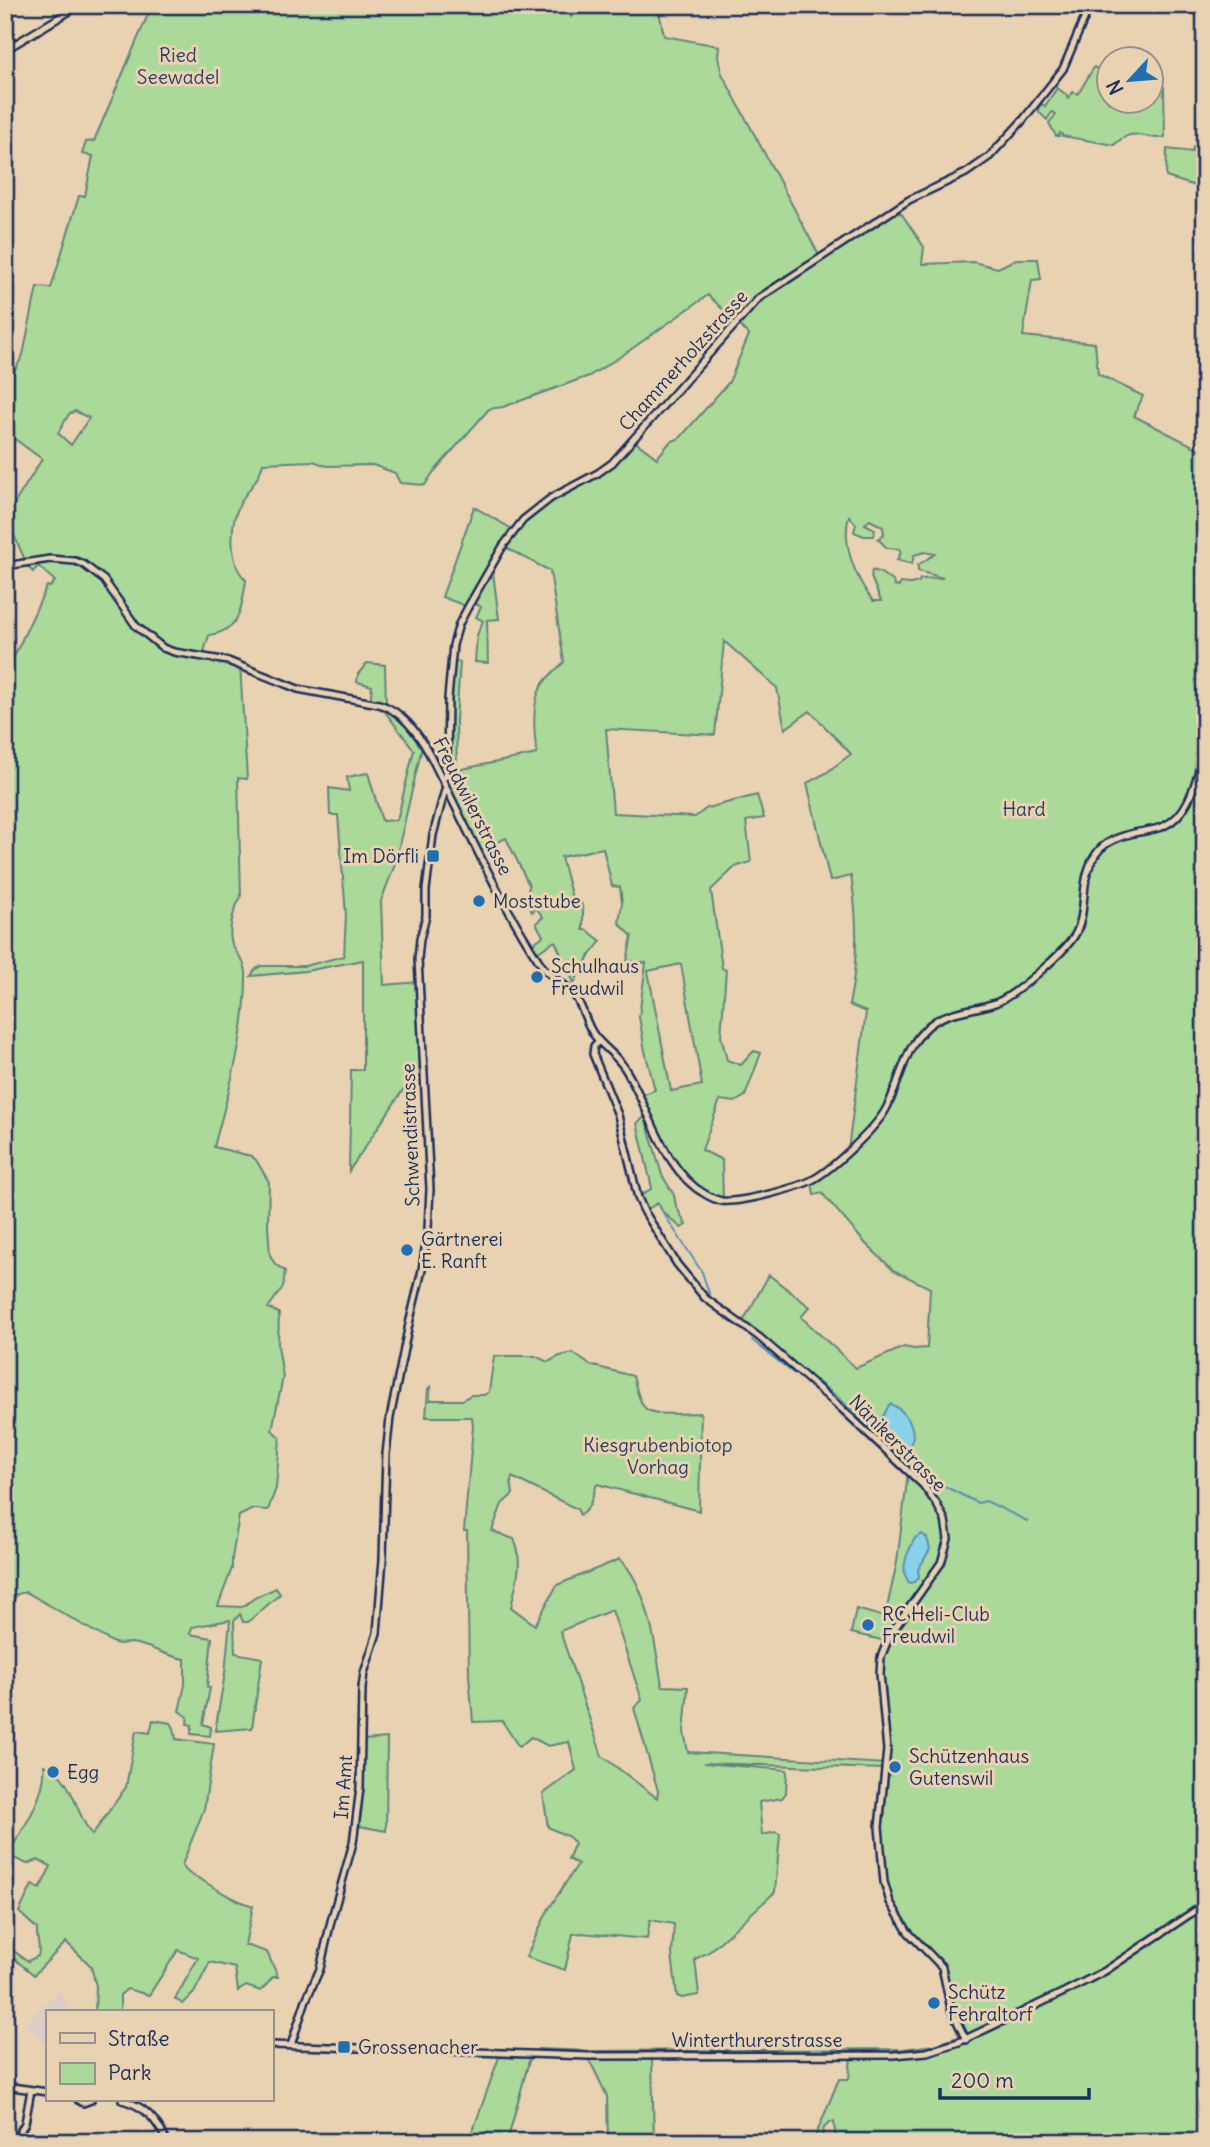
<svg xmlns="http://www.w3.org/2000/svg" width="1210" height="2147" font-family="Delius,sans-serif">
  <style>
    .built { fill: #dbcdc5 }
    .green { fill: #aad999; stroke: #62847c; stroke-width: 2; fill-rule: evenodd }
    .water { fill: #88d1e9; stroke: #5c90b1; stroke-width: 2 }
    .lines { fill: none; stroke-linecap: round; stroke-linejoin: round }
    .stream { stroke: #5c90b1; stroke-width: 2 }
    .secondary-casing { stroke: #1b2f5e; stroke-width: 10 }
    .secondary { stroke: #e9d2b1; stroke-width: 5 }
    .poi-dot { fill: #1f6fb2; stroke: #e9d2b1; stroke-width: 2.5 }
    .labels { text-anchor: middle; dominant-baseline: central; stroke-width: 6; stroke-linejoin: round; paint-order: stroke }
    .park-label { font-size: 19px; fill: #294064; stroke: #e9d2b1 }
    .street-label { font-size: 19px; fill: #1b2f5e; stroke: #e9d2b1 }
    .poi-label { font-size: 19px; fill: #1b2f5e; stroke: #e9d2b1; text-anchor: start }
  </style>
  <rect width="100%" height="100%" fill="#e9d2b1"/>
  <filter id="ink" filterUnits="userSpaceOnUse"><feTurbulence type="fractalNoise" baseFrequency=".0143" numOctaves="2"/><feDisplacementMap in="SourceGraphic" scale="14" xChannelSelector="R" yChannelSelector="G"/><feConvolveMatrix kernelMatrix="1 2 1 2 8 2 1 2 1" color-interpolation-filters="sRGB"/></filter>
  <g filter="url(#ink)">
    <!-- built -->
    <path class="built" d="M58 1991 62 1995 71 2012H47V2041L45 2044 25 2024Z"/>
    <!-- green -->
    <path class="green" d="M152 5H563L571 17 583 5H661L659 11 664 36 719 46 718 57 722 74 820 257 887 214 901 213 924 247 922 264 973 262 998 268 1016 259H1038L1041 279 1032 280 1023 336 1095 343 1098 374 1143 396 1134 416 1205 452V1652L1198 1653V1655L1205 1659V2142H833L835 2133 834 2122H830L824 2128 821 2142H813L838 2081 840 2079H849L851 2056 652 2057 654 2142H608L607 2096 588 2057 536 2055 538 2049 592 2051 903 2049 934 2045 964 2035 956 2019 945 1974 914 1938 887 1895 879 1827 885 1769 704 1763 787 1770 786 1793 782 1798 759 1802 762 1835 776 1832 780 1834 775 1892 709 1952 695 1959 699 1995 682 1998 677 1996 672 1954 674 1924 650 1920 647 1939 581 1933 573 1934 565 1970 526 1957 548 1910 578 1864 568 1859 575 1843 569 1837 548 1827 543 1794 576 1770 569 1742 548 1746 531 1737 519 1747 502 1721 473 1722 469 1675 467 1531H464L473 1426 472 1417H426L428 1389 430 1387V1400H462L471 1395H484L489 1392 494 1356H535L548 1362 560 1356 573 1353 590 1365 633 1376C636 1385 638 1401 645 1408 653 1417 688 1413 701 1413L699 1511 597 1484C592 1496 592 1508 580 1515L577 1509 512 1477 511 1481 513 1494 502 1504 492 1531 514 1539C524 1561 516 1584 511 1607L535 1625 557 1585 620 1559C648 1586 656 1648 662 1686L688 1687 684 1732 688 1752 886 1764 880 1681 886 1641 851 1633 856 1609 885 1617 897 1562 908 1472 859 1424 741 1325 769 1275 810 1307 801 1317 856 1368 904 1347 914 1349 927 1348 930 1288 893 1270 865 1243 822 1193 814 1195 812 1180 848 1150 866 1012 849 1005C858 963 858 919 851 876L830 881 807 783 826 773 851 754 810 711 785 729 777 688 724 641 715 735 606 729 613 813 695 817 707 808 757 795 764 818 746 821 751 862 735 867 711 890 722 968 726 970 721 1036 727 1060 741 1065 754 1051 761 1053 745 1096 735 1102 720 1100 702 1150 722 1160 723 1201 707 1195 677 1170 639 1096 655 1090 645 1051 639 1017 646 963 627 961 632 936 619 923 622 903 620 887 612 886 603 848 561 857 572 898 581 903 583 910V930H587L601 941 590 955 574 983 555 941 535 954 530 946 543 936 536 923 543 917 536 908 532 912 527 901 529 885 506 838 479 851 448 786 446 772 451 661 460 662 456 721 457 770 537 754C534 734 531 705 541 687 546 677 557 669 564 662L550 571 503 546 492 565 499 619 487 620 488 663 475 662 477 635 483 621 476 617 481 607 471 601 468 607 442 597 474 507 514 530 531 513 598 473 633 440 657 458 670 442 680 438 729 382 749 335 708 295 623 355 589 376 503 407 489 409 432 474 425 485 400 483 395 473 373 465 327 466 313 461 263 463C260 477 252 485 244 497 233 513 231 531 233 550 235 563 237 571 246 580 242 606 241 631 209 635L203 655 240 665 247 779 238 778 241 897C234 908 227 931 232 944 236 954 245 960 246 972 247 1032 229 1090 214 1147L251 1156 256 1160 269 1182 268 1226 270 1255 275 1264 285 1271 283 1287 268 1308 279 1313 278 1345 283 1377 272 1430 280 1438 276 1488 268 1510 253 1509 239 1516 232 1558V1568L218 1606 242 1607 256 1597 276 1588 280 1594 248 1622H243L240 1614 234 1621 235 1653 262 1658 252 1728 215 1731 225 1673 230 1620 192 1627 190 1634 212 1638 207 1687 210 1688 203 1724 211 1727 210 1736 191 1734 192 1725 187 1724 188 1717 179 1711 185 1685V1659C167 1657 147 1644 131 1643 124 1643 121 1645 114 1643L26 1592 17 1594 5 1618V676L47 586 50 587 55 581 38 566 33 572 28 567 6 517 42 459 5 432V389L23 355 37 287 51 288 79 196H85L93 156 82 154 86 142 94 141ZM75 411 89 418 71 445 58 433 69 414ZM849 516 856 524 854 532 864 536H874L875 529 865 524 870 520 883 527 884 534 878 539 887 548 899 549 901 552 897 560 912 564 914 555 925 552 935 554 918 565V571L943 578 920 579 919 582 910 584 900 583 899 587 894 586 893 581 879 572 872 570 871 577 881 601H873C856 579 841 544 849 516ZM681 964 702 1085 671 1091 648 971ZM612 1610 642 1700 634 1708 658 1791 657 1798 602 1756 560 1631Z
      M1094 67 1108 75V102H1150L1151 89 1164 87 1165 137C1146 143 1136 123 1114 145L1062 136V134L1060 133 1059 136H1056L1049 123 1056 114 1052 112 1047 120 1039 112 1038 108 1042 104 1045 106 1057 88 1068 96 1067 100 1073 92 1078 94Z
      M1193 147 1205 149V189L1166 177 1167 149 1192 152Z
      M367 663 385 665 386 706 395 712 423 743 394 867 381 901 384 985 419 982 424 1064 417 1069 349 1171 351 1070H363V960L306 971 251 976 255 970 261 966H305L344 956 346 915 338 815H330L329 788 349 791 347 777 368 773 382 821 397 820 414 750 379 704 370 702 372 686 357 682 358 674Z
      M645 1117 662 1175 674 1195 676 1206 686 1225 681 1228 662 1211 658 1203 644 1211 638 1198 652 1188 637 1123Z
      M153 1720 171 1723 174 1728 176 1739 214 1744 204 1809 182 1865C187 1875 196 1876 205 1882 221 1892 234 1900 253 1906L245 1945 267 1952 278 1977H273L261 1991 246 1986 238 1991 235 1968 210 1962 194 1993 183 2004 175 1999 198 1958 178 1950 149 1995 127 1989 120 1995V2012H95L96 1986 91 1966 66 1942 34 1975 5 1951V1945L28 1961 38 1956C41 1947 36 1939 37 1929L19 1912 32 1885 40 1889 51 1866 38 1860 27 1864 7 1855C22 1831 47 1795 44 1765 74 1776 74 1812 92 1835L126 1787 136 1731 150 1733Z
      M387 1738 386 1831 359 1826 362 1805 364 1740Z
      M499 2057 531 2058 529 2061 507 2142H469Z"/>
    <!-- water -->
    <path class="water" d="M891 1404C908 1411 923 1438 904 1450L880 1427V1422L889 1405Z
      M922 1534 927 1538 930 1549 918 1570 919 1577 914 1582 910 1583C898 1571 908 1551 915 1538Z"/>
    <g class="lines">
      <!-- stream -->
      <path class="stream" d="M662 1211 702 1272 711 1299
        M752 1340 793 1373
        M816 1380 840 1399 901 1458
        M916 1472 978 1503 986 1501 1027 1521"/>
      <!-- secondary casing -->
      <g class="secondary-casing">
        <path id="secondary" d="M5 50 80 5
          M5 566 50 559 75 561 83 564 104 580 136 626 163 648 174 652 228 661 298 689 379 704C402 711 417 732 429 753 465 824 498 899 542 966 550 977 561 981 570 990 583 1003 584 1021 594 1035 603 1047 615 1054 624 1067 650 1107 662 1170 705 1194 710 1197 716 1200 722 1201 740 1203 798 1188 814 1179 833 1168 876 1128 886 1109 902 1080 904 1041 935 1021 953 1010 975 1010 995 1003 1013 997 1067 951 1076 933 1089 908 1077 875 1100 849 1109 840 1121 836 1134 833 1144 831 1155 830 1164 826 1192 813 1196 776 1205 750
          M442 779 446 776 447 766 448 698 453 645 459 624 468 607 503 546 523 520 551 498 598 473 612 463 759 298 909 200 966 173 989 157 1023 120 1063 69 1090 5
          M599 1041 594 1046 593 1054 618 1115 638 1198 644 1211 677 1264 705 1298 759 1337 842 1409 923 1485 936 1503 945 1520 948 1539 941 1563 890 1635 881 1657 880 1674 887 1750 879 1827 884 1882 890 1902 908 1932 942 1967 951 2009 966 2040
          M271 2045 588 2056 894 2055 927 2052 959 2042 1064 1992 1105 1971 1205 1904
          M291 2045 306 2000 320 1969 331 1921 353 1843 360 1788 362 1688 364 1673 377 1633 383 1559 386 1454 390 1418 409 1324 422 1270 428 1228 430 1189 418 959 420 939 426 916V890L433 835 446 786
          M5 2086 47 2092
          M78 2100 83 2103 91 2100
          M122 2100C145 2106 157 2120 167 2142
          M14 2142 25 2123 31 2090"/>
      </g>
      <!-- secondary -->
      <use href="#secondary" class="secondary"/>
    </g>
  </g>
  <!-- markers -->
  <g class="poi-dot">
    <rect x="426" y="849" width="14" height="14" rx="3.5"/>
    <circle cx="479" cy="901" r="7"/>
    <circle cx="537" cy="977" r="7"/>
    <circle cx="407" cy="1250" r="7"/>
    <circle cx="868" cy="1625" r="7"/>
    <circle cx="895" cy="1767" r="7"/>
    <circle cx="53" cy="1772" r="7"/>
    <circle cx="934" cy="2003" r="7"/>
    <rect x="337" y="2040" width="14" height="14" rx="3.5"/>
  </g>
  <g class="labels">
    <!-- park labels -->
    <g class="park-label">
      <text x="178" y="55">Ried<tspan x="178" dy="22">Seewadel</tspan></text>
      <text x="1024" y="809">Hard</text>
      <text x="658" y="1445">Kiesgrubenbiotop<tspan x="658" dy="22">Vorhag</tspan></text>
    </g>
    <!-- street labels -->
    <g class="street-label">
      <text transform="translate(683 360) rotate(-48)">Chammerholzstrasse</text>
      <text transform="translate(473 806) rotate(63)">Freudwilerstrasse</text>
      <text transform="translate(410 1135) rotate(-92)">Schwendistrasse</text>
      <text transform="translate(898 1443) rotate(45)">Nänikerstrasse</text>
      <text transform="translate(343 1787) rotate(-86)">Im Amt</text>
      <text x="757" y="2040">Winterthurerstrasse</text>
    </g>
    <!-- poi labels -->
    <g class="poi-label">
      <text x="419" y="856" text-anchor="end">Im Dörfli</text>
      <text x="493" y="901">Moststube</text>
      <text x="551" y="966">Schulhaus<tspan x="551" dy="22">Freudwil</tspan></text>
      <text x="421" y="1239">Gärtnerei<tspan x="421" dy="22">E. Ranft</tspan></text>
      <text x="882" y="1614">RC Heli-Club<tspan x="882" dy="22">Freudwil</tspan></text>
      <text x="909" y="1756">Schützenhaus<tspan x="909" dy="22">Gutenswil</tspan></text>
      <text x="67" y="1772">Egg</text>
      <text x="948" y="1992">Schütz<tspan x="948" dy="22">Fehraltorf</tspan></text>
      <text x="358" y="2047">Grossenacher</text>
    </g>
  </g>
  <!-- margin -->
  <rect width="1210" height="2147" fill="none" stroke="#e9d2b1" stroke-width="28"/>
  <rect x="14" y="14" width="1182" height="2119" fill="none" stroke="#1b2f5e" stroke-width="2.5" filter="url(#ink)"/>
  <!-- legend -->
  <rect x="46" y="2010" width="228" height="91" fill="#e9d2b1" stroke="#979190" stroke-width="2"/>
  <rect x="60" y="2033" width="35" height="10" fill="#e9d2b1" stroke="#979190" stroke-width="2"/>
  <text x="108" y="2046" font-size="21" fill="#1b2f5e">Straße</text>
  <rect x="60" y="2063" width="35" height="21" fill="#aad999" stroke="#979190" stroke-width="2"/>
  <text x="108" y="2080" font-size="21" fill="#1b2f5e">Park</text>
  <!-- north arrow -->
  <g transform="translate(1130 80) rotate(244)"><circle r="33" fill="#e9d2b1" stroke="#979190" stroke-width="2"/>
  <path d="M0-5L12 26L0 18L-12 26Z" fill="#1f6fb2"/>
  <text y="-10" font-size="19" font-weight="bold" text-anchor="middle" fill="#1b2f5e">N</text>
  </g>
  <!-- scale -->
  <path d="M940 2088v10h149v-10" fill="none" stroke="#1b2f5e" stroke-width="3.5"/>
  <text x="951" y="2088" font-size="21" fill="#1b2f5e" stroke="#e9d2b1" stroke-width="5" paint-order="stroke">200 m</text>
</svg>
